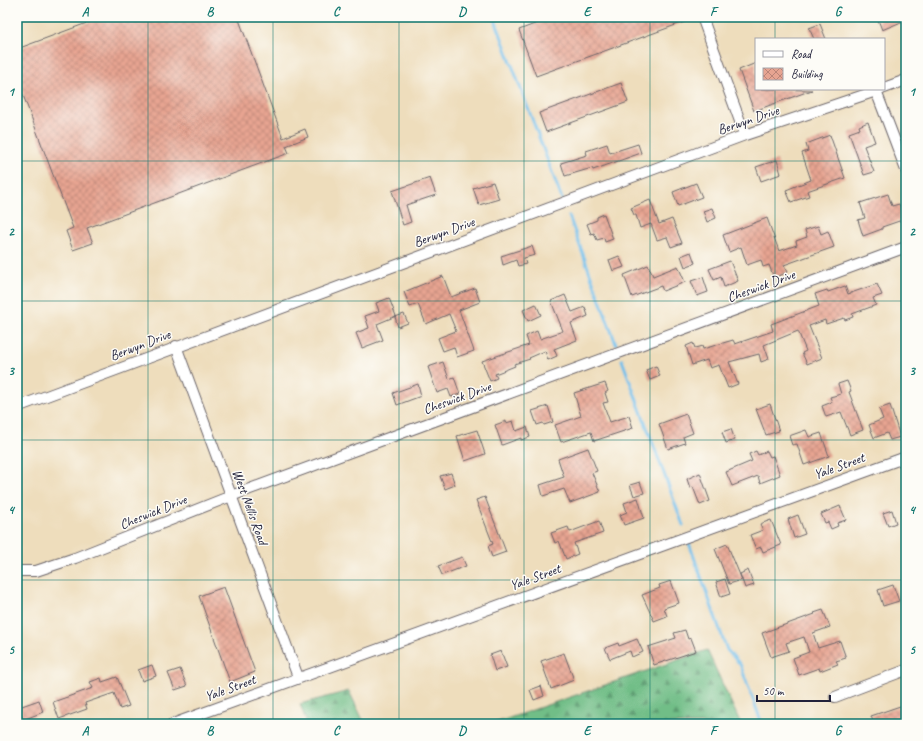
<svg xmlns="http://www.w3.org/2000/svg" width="923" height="741" font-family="Caveat,sans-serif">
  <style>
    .forest { fill: url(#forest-firs); stroke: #4a7061 }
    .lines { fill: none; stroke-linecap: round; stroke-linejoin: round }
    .stream { stroke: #71bfec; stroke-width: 3 }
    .building { fill: url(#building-cross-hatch) }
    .minor-casing { stroke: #696368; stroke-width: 12 }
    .minor { stroke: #fff; stroke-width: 10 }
    .grid { fill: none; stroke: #0f766e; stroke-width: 1; stroke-opacity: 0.55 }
    .labels { text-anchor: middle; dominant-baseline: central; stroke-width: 3; stroke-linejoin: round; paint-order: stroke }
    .street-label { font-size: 14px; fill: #22223b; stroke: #fdfcf7 }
    .neatline { fill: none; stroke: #0f766e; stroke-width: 1.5 }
    .grid-label { font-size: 13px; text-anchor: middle; font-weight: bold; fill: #0f766e }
  </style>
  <defs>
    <pattern id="forest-firs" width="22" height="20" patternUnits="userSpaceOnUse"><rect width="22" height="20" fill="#71be87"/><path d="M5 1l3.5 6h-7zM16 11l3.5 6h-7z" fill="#5c9a70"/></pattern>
    <pattern id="building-cross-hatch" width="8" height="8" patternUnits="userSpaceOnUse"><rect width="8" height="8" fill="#e7a491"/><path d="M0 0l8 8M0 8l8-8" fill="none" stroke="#bb8578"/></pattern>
  </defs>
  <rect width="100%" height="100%" fill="#fdfcf7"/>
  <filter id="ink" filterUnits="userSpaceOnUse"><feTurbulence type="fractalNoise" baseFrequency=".025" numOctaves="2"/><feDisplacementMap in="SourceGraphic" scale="8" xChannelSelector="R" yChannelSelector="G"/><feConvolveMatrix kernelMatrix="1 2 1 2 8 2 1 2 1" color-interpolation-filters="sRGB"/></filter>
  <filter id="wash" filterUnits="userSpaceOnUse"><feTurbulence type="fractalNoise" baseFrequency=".012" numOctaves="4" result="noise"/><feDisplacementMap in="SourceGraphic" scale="16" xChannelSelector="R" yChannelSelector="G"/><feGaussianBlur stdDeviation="0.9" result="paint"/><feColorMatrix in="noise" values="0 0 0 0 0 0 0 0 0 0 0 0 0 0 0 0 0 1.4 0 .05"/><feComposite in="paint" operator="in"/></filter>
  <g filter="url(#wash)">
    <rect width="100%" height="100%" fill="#eeddbc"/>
    <!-- forest -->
    <path class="forest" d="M707 650 741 724H492Z
      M349 691 365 724H307L300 704Z"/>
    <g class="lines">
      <!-- stream -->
      <path class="stream" d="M494 17 562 199
        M569 216 616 344
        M622 360 683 525
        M689 543 727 650 740 664 762 724"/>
    </g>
    <g id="blocks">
      <!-- building -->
      <path class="building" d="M103 17H238L283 138 305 129 308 137 286 146 289 153 87 228 93 243 73 250 66 231 73 228 17 79V49Z
        M553 17H694L695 18 536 76 519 30Z
        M877 17H906V20L882 30Z
        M820 24 826 39H814L809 28Z
        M756 63V89L812 90 754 111 739 70Z
        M621 83 628 102 546 132 539 113Z
        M868 122 875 142 864 146 874 172 864 175 849 133 860 129 859 126Z
        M830 135 845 178 807 191 809 196 791 202 786 190 811 180 802 153 808 151 806 144Z
        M607 144 610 153 638 144 641 153 593 170 592 168 565 176 561 163 587 155 586 151Z
        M777 160 781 174 761 181 756 167Z
        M430 178 436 195 406 205 411 222 403 225 392 191Z
        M493 182 499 199 479 205 473 188Z
        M696 183 702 197 678 206 673 192Z
        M888 194 892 206 899 204 905 219 882 227V229L863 236 858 220 865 218 860 203Z
        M650 200 659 224 672 219 682 243 671 247 667 237 657 240 651 224 640 228 636 215H634L631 208Z
        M712 208 716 218 707 222 703 211Z
        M604 214 613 239 605 242 604 238 597 240 594 233 591 234 587 224 597 220V217Z
        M767 218 779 251 797 245 796 241 807 237 805 230 818 226 821 234 828 231 834 247 784 265 788 272 774 278 769 265 763 267 761 260 747 265 741 247 729 252 723 235Z
        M532 246 535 255 524 258 526 264 518 266 516 260 503 265 501 256Z
        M691 252 695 263 685 267 681 256Z
        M619 256 624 267 613 271 609 260Z
        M730 261 738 281 724 287 721 277 714 280 709 269Z
        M648 265 653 276 678 266 685 282 663 291 661 286 632 297 624 275Z
        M443 276 451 297 475 288 480 302 459 310 474 351 457 357 454 347 443 351 438 338 456 331 449 314 426 324 418 304 410 307 404 292Z
        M703 277 708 292 697 296 691 281Z
        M877 284 882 295 873 298 876 305 852 314 853 317 845 320 844 318 826 324 825 320 809 326 822 358 807 364 802 353 806 351 798 331 764 345 769 359 761 362 759 354 729 362 738 384 728 388 719 365 710 368 707 360 692 365 686 346 693 343 695 348 702 346 703 349 733 340 735 344 773 331 771 324 819 306 815 294 827 290 828 292 845 286 848 294Z
        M565 295 572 312 585 307 588 316 571 323 577 340 554 349 557 356 548 360 545 351 529 358 530 359 514 364 515 366 495 374 497 378 490 381 482 361 529 345 526 336 537 331 540 339 563 331 551 301Z
        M389 298 396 316 377 324 383 340 362 348 356 333 369 328 365 316 379 311 376 303Z
        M536 304 541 315 528 321 523 310Z
        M404 314 408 323 398 327 395 317Z
        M443 362 449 379 454 377 460 394 451 397 448 389 437 393 428 367Z
        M656 366 660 376 650 380 646 370Z
        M847 381 851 391 849 392 863 430 850 435 841 412 826 417 822 406 832 402 830 397 841 394 838 384Z
        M605 383 608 391 605 393 608 402 603 403 610 422 629 416 633 428 594 441 591 432 561 442 555 425 581 416 574 393Z
        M418 384 421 396 397 405 393 393Z
        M770 404 779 431 766 435 756 409Z
        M890 405 900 437 890 440 887 433 874 438 869 425 883 419 879 409Z
        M548 406 553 422 544 425 543 423 537 425 532 411Z
        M686 414 693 433 683 437 685 443 668 449 659 424Z
        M506 421V423L513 421 516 431 527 427 530 437 521 440V438L502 445 495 425Z
        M731 429 735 440 726 443 722 432Z
        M477 430 485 454 465 461 457 436Z
        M806 430 809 437 821 433 829 456 804 465 797 444 792 445 789 436Z
        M588 448 597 471 592 473 600 492 570 503 564 489 543 496 540 485 564 477 558 459Z
        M756 451 758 455 767 451 770 457 773 456 780 475 760 483 758 476 732 486 726 472 752 461 749 454Z
        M451 473 455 485 445 489 440 476Z
        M700 473 710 501 700 505 693 487 690 488 687 479Z
        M640 482 644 493 634 496 630 485Z
        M485 497 506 552 492 557 488 546 493 544 476 500Z
        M638 498 644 518 624 525 620 515 627 512 624 503Z
        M840 506 846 520 837 523 838 526 831 529 828 522 825 523 821 514Z
        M892 510 896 523 888 526 883 513Z
        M798 515 805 534 794 538 788 519Z
        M771 520 781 545 763 552 761 547 756 549 750 535 763 530 760 524Z
        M599 521 603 533 574 543 578 554 566 559 559 541 555 543 551 533 568 527 570 532Z
        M727 544 742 580 729 584 715 549Z
        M462 557 466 566 442 575 438 566Z
        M748 570 754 585 745 588 740 574Z
        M725 579 730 594 721 597 716 582Z
        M671 581 679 603 664 608 667 616 654 621 642 595 660 588 659 585Z
        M893 585 899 601 883 606 878 590Z
        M224 587 255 672 230 682 199 596Z
        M823 610 830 627 813 633 818 648 840 641 846 658 836 661 838 664 820 671 819 668 799 675 793 658 809 652 804 637 786 643 789 651 771 657 762 633 815 614 814 613Z
        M685 630 688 639 691 638 696 651 654 665 648 647 676 638 674 633Z
        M637 639 643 652 632 657 630 651 610 659 605 648 618 643 619 646Z
        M501 651 507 667 495 671 490 655Z
        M564 653 574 680 551 689 541 661Z
        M152 665 156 676 142 681 138 670Z
        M180 669 187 686 175 690 168 673Z
        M117 677 129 706 120 709 114 693 85 703 87 709 59 719 53 702 93 688 90 682 101 678 102 682Z
        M541 686 544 696 534 700 530 690Z
        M39 700 43 712 23 720 19 707Z
        M906 704V724H874L871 716Z"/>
    </g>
  </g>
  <g filter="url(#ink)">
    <use href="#blocks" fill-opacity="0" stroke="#696368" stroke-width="1"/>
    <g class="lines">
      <!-- minor casing -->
      <g class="minor-casing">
        <path id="minor" d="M702 17 745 135
          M884 88 906 80
          M876 91 906 170
          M176 346 298 677
          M17 407 745 135 882 89
          M17 571H36L75 558 231 496 906 247
          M835 697 906 670
          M173 724 906 457"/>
      </g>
      <!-- minor -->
      <use href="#minor" class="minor"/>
    </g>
  </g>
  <!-- grid -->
  <path class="grid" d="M148 17V724M273 17V724M399 17V724M524 17V724M650 17V724M775 17V39M775 89V724M17 161H906M17 301H906M17 440H906M17 580H906"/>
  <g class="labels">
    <!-- street labels -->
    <g class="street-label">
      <text transform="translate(748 120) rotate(-19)">Berwyn Drive</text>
      <text transform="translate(444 232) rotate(-20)">Berwyn Drive</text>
      <text transform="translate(761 286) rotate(-20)">Cheswick Drive</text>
      <text transform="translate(140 345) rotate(-21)">Berwyn Drive</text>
      <text transform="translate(457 398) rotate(-20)">Cheswick Drive</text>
      <text transform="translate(839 466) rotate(-20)">Yale Street</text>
      <text transform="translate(250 507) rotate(70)">West Nellis Road</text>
      <text transform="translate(153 512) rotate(-22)">Cheswick Drive</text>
      <text transform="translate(535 577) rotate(-20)">Yale Street</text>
      <text transform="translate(230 688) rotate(-20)">Yale Street</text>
    </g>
  </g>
  <!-- margin -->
  <rect width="923" height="741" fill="none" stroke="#fdfcf7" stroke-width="44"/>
  <!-- legend -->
  <rect x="755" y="38" width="130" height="52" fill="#fdfcf7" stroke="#a5a5ac"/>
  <rect x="763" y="51" width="20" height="6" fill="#ffffff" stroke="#a5a5ac"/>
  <text x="791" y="58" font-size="12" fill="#22223b">Road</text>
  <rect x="763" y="68" width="20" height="12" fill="url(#building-cross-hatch)" stroke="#a5a5ac"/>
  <text x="791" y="78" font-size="12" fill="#22223b">Building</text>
  <!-- scale -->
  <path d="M757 695v6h73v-6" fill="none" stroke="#22223b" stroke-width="2"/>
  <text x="763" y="695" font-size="12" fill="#22223b" stroke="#fdfcf7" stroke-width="3" paint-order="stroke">50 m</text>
  <rect x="22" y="22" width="879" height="697" class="neatline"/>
  <g class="grid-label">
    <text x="85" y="16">A</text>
    <text x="210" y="16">B</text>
    <text x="336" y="16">C</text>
    <text x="462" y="16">D</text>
    <text x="587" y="16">E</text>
    <text x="713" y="16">F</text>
    <text x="838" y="16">G</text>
    <text x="11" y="96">1</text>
    <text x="912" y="96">1</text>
    <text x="11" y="236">2</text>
    <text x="912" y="236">2</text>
    <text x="11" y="375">3</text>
    <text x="912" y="375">3</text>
    <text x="11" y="514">4</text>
    <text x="912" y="514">4</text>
    <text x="11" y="654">5</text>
    <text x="912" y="654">5</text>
    <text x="85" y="735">A</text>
    <text x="210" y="735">B</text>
    <text x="336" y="735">C</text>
    <text x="462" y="735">D</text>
    <text x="587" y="735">E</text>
    <text x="713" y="735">F</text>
    <text x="838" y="735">G</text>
  </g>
</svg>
